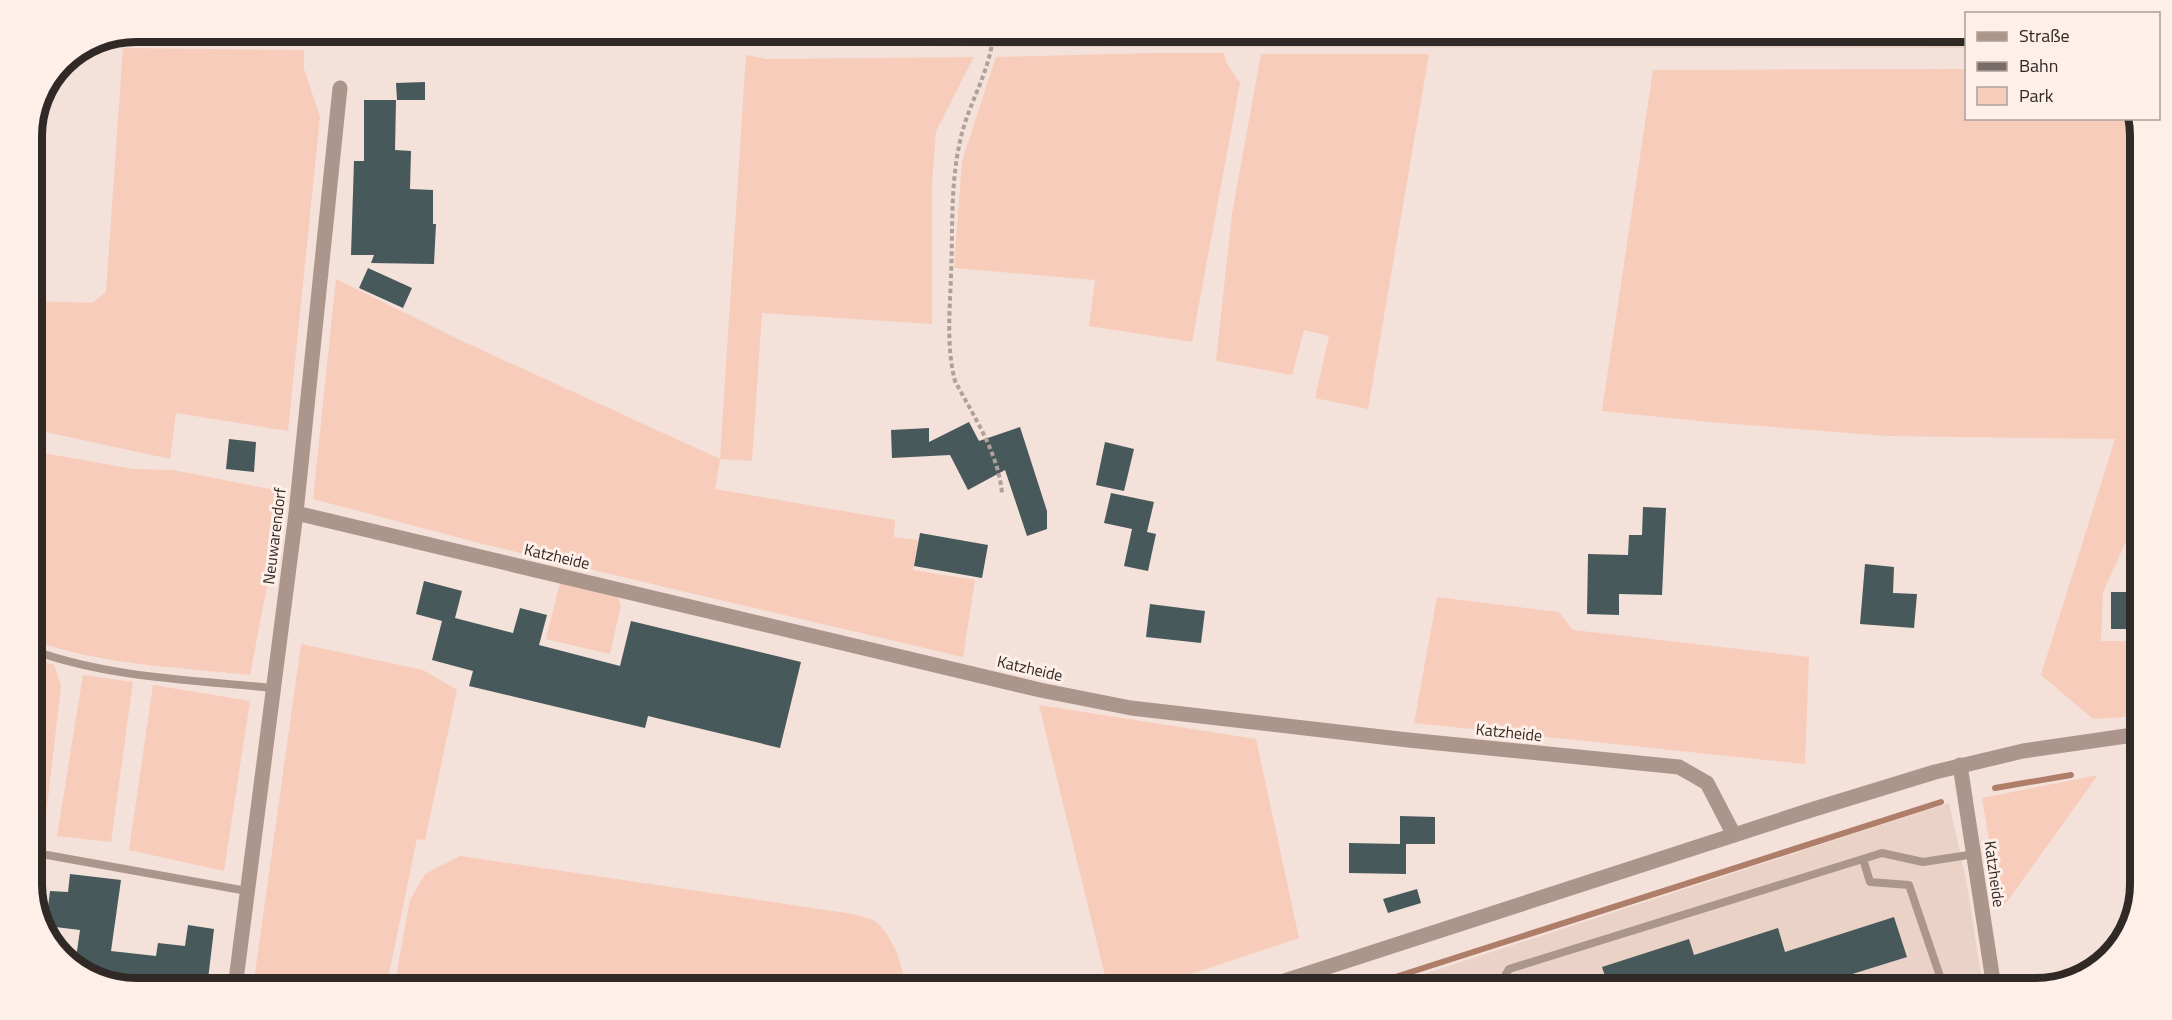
<svg xmlns="http://www.w3.org/2000/svg" width="2172" height="1020" font-family="'Titillium Web',sans-serif">
  <style>
    .built { fill: #ebd2c7 }
    .green { fill: #f7ccba }
    .lines { fill: none; stroke-linecap: round; stroke-linejoin: round }
    .stream { stroke: #af7e69; stroke-width: 6 }
    .building { fill: #47595b }
    .path { stroke: #afa09a; stroke-width: 4; stroke-dasharray: 4.5 3; stroke-linecap: butt }
    .service { stroke: #ac968c; stroke-width: 8 }
    .minor { stroke: #ac968c; stroke-width: 15 }
    .tertiary { stroke: #ac968c; stroke-width: 15 }
    .rail { stroke: #776c67; stroke-width: 4.5; stroke-dasharray: 12 6; stroke-linecap: butt }
    .labels { text-anchor: middle; dominant-baseline: central; stroke-width: 6; stroke-linejoin: round; paint-order: stroke }
    .street-label { font-size: 16px; fill: #302926; stroke: #feefe9 }
    .rim { fill: none; stroke: #302926; stroke-width: 8 }
  </style>
  <rect width="100%" height="100%" fill="#f4e1d9"/>
  <!-- built -->
  <path class="built" d="M1518 32 1966 33V48L1000 47 749 44 86 46 96 39 127 33Z
    M1949 803 1966 879 1983 988H1432L1427 973Z"/>
  <!-- green -->
  <path class="green" d="M123 48 304 50V69L320 117 288 431 176 413 170 459 32 429V301L92 303 106 292Z
    M1153 53H1224L1226 62 1240 83 1192 342 1089 326 1095 280 954 268 962 161 996 57Z
    M1261 54H1429L1368 409 1315 398 1329 336 1304 330 1292 375 1216 361 1232 214Z
    M746 55 766 59 974 57 936 131 932 184V324L762 313 752 461 720 459 715 489 895 520 894 537 918 540 913 570 975 580 963 657 483 544 313 499 336 279 460 340 720 459Z
    M1966 69V118L2137 119 2140 129V511L2103 592 2101 641H2140V716L2093 719 2041 675 2115 439 1888 436 1709 422 1602 411 1653 70Z
    M32 451 133 469 173 470 285 492 250 675C177 667 101 665 32 640Z
    M560 583 617 596 621 605 610 654 546 639Z
    M1437 597 1559 612 1573 630 1809 657 1805 764 1414 723Z
    M301 644 423 670 457 690 425 840 417 839 386 988H253Z
    M32 658 54 665 61 686 44 833 32 835Z
    M83 675 133 682 111 842 57 836Z
    M153 685 250 701 224 871 129 850Z
    M1039 705 1256 739 1299 938 1149 988H1108Z
    M2098 775 2001 910 1982 798Z
    M460 856 853 914C860 916 870 918 876 922 892 935 906 969 903 988H394L410 900 425 874Z
    M1427 973 1432 988H1414L1411 977Z"/>
  <g class="lines">
    <!-- stream -->
    <path class="stream" d="M1995 788 2071 775
      M1361 988 1941 802"/>
  </g>
  <!-- building -->
  <path class="building" d="M425 82V100H397L396 83Z
    M364 100H396L395 150 411 151 410 189 433 190V224H436L434 264 371 263 374 255H351L354 161H364Z
    M368 268 412 288 403 308 359 288Z
    M969 422 979 441 1020 427 1047 511V529L1027 536 1005 470 968 490 950 455 892 458 891 430 929 428V442Z
    M229 439 256 442 254 472 226 469Z
    M1105 442 1134 449 1124 491 1096 485Z
    M1111 493 1154 502 1147 532 1156 534 1148 571 1124 566 1132 529 1104 523Z
    M1643 507 1666 508 1662 595 1619 594V615L1587 614 1588 554 1628 555 1629 535H1642Z
    M920 533 988 545 982 578 914 566Z
    M1865 564 1894 567 1893 593 1917 594 1914 628 1860 624Z
    M424 581 462 591 455 618 513 633 520 608 547 615 539 645 620 666 631 621 801 662 780 748 648 716 645 728 469 686 473 671 432 660 442 621 416 614Z
    M2111 592H2140V629H2111Z
    M1150 604 1205 611 1201 643 1146 637Z
    M1400 816 1435 817V844H1406V874L1349 873V843L1400 844Z
    M70 874 121 880 111 951 156 956 158 943 185 946 188 925 214 929 207 988H174L175 985 125 978 124 986 95 980 75 965 80 930 55 927 47 915 50 891 68 892Z
    M1417 889 1421 903 1388 913 1383 899Z
    M1894 917 1907 957 1846 976 1850 988H1609L1602 967 1689 939 1694 955 1778 928 1785 952Z"/>
  <g class="lines">
    <!-- path -->
    <path class="path" d="M993 32C992 68 969 102 961 137 950 182 953 229 951 275 950 310 946 346 955 381 974 417 998 452 1002 493"/>
    <!-- service -->
    <path class="service" d="M32 650C109 678 193 680 274 688
      M47 855 247 891
      M1863 859 1870 882 1909 885 1944 988
      M1498 988 1509 969 1882 853 1923 862 1975 854"/>
    <!-- minor -->
    <path class="minor" d="M296 513 1040 690 1131 708 1408 740 1679 767 1707 783 1734 835
      M1960 765 1994 988
      M235 988 296 513 340 88"/>
    <!-- tertiary -->
    <path class="tertiary" d="M1263 988 1811 810 1935 772 2023 751 2140 734"/>
    <!-- rail -->
    <path class="rail" d="M109 37 1966 39"/>
  </g>
  <g class="labels">
    <!-- street labels -->
    <g class="street-label">
      <text transform="translate(274 536) rotate(-83)">Neuwarendorf</text>
      <text transform="translate(557 556) rotate(13)">Katzheide</text>
      <text transform="translate(1030 668) rotate(13)">Katzheide</text>
      <text transform="translate(1509 732) rotate(6)">Katzheide</text>
      <text transform="translate(1995 874) rotate(82)">Katzheide</text>
    </g>
  </g>
  <!-- crop -->
  <path d="M0 0H2172V1020H0ZM136 42H2036A94 94 0 0 1 2130 136V884A94 94 0 0 1 2036 978H136A94 94 0 0 1 42 884V136A94 94 0 0 1 136 42Z" fill="#feefe9" fill-rule="evenodd"/>
  <path class="rim" d="M136 42H2036A94 94 0 0 1 2130 136V884A94 94 0 0 1 2036 978H136A94 94 0 0 1 42 884V136A94 94 0 0 1 136 42Z"/>
  <!-- legend -->
  <rect x="1965" y="12" width="195" height="108" fill="#feefe9" stroke="#aca09b" stroke-width="1.5"/>
  <rect x="1977" y="32" width="30" height="9" fill="#ac968c" stroke="#aca09b" stroke-width="1.5"/>
  <text x="2019" y="42" font-size="18" fill="#302926">Straße</text>
  <rect x="1977" y="62" width="30" height="9" fill="#776c67" stroke="#aca09b" stroke-width="1.5"/>
  <text x="2019" y="72" font-size="18" fill="#302926">Bahn</text>
  <rect x="1977" y="87" width="30" height="18" fill="#f7ccba" stroke="#aca09b" stroke-width="1.5"/>
  <text x="2019" y="102" font-size="18" fill="#302926">Park</text>
</svg>
